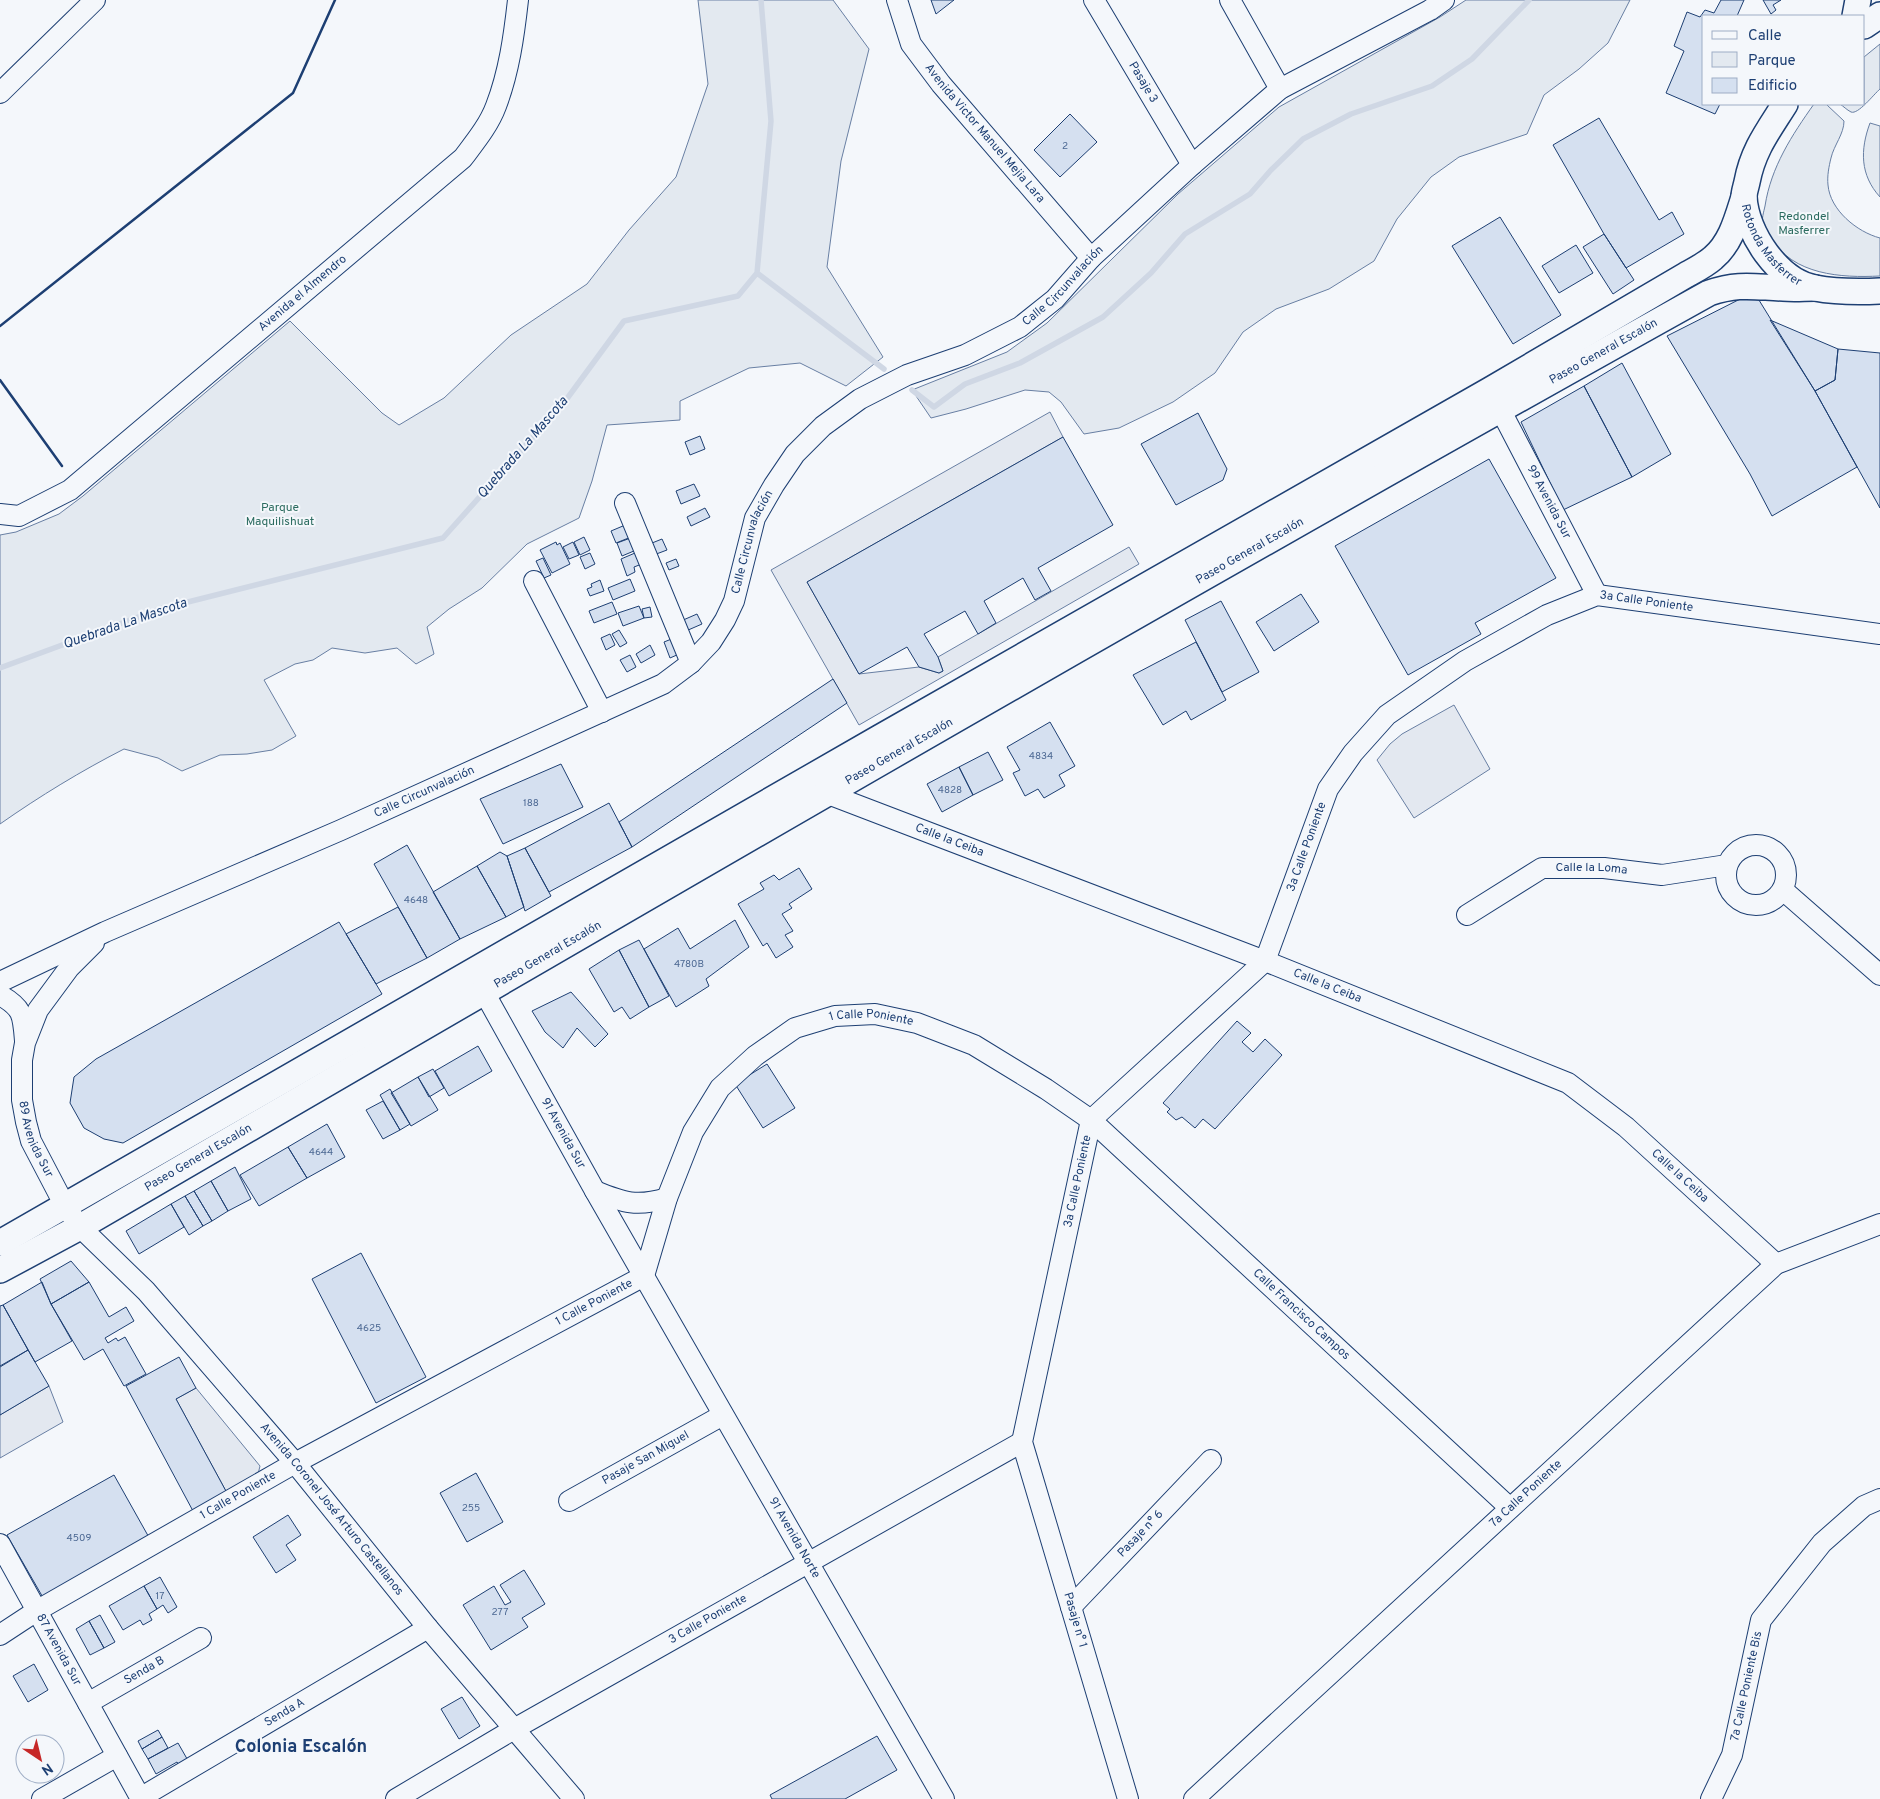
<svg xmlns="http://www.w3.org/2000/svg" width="1880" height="1799" font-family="Overpass,sans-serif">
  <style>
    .green { fill: #e3e9f0; stroke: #687fa3 }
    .parking { fill: #e3e8f0; stroke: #687fa3 }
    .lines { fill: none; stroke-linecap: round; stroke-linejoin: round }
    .stream { stroke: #cfd7e4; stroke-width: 5.5 }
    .building { fill: #d5e0f0; stroke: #1d3f73 }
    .minor-casing { stroke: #1d3f73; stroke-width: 22 }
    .major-casing { stroke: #1d3f73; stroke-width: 28 }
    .minor { stroke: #f4f7fb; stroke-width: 20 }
    .major { stroke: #f4f7fb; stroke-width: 25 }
    .wall { stroke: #1d3f73; stroke-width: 2.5 }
    .labels { text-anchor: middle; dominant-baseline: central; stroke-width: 4; stroke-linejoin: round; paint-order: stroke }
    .number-label { font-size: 10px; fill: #4b6792 }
    .street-label { font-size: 12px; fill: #1d3f73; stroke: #f4f7fb }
    .park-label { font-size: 12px; fill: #2c6c60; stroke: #f4f7fb }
    .water-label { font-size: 14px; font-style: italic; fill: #1d3f73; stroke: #f4f7fb }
    .district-label { font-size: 18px; font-weight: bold; fill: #1d3f73; stroke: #f4f7fb }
  </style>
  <rect width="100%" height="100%" fill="#f4f7fb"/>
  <!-- green -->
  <path class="green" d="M698 0H833L869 49 841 161 827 267 883 357 846 386 800 363 749 368 680 401V420L607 425 592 481 579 518 527 544 482 588 449 609 427 627 434 654 416 664 397 648 365 653 332 648 313 660 295 664 264 680 296 736 272 750 247 754 220 755 182 771 158 758 124 749C81 771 40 796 0 824V535L16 532 59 514 83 496 290 321 382 413 399 425 444 398 511 335 587 284 629 230 676 177 708 84Z
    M1466 0H1630L1608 43 1579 69 1544 95 1527 134 1459 157 1431 177 1397 219 1374 261 1329 289 1276 309 1243 332 1215 373 1173 402 1119 428 1084 434 1061 402 1049 392 1025 390 966 409 931 418 912 390 1007 352 1047 323 1178 194 1279 107 1440 17Z
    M1880 44V89C1874 94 1858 115 1851 112 1847 110 1843 106 1840 104H1864V57Z
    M1814 104H1828L1827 105 1844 121C1844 134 1834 145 1831 158 1829 166 1827 176 1828 185 1830 210 1857 232 1880 238V276C1841 278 1793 275 1771 238 1768 234 1764 229 1763 225 1761 220 1764 211 1765 206 1771 167 1792 135 1814 104Z
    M1870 123 1880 126V197C1860 175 1860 150 1870 123Z"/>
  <!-- parking -->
  <path class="parking" d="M1050 412 1063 437 807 582 859 674 919 667 939 673 943 671 938 657 1129 547 1139 564 859 725 771 570Z
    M1454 705 1490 769 1414 818 1377 760 1390 744 1402 734Z
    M49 1386 63 1422 0 1458V1415Z
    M196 1388 260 1466 258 1474 227 1493 176 1399Z"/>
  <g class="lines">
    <!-- stream -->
    <path class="stream" d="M757 273 884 369
      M912 390 934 407 965 384 1020 363 1103 317 1151 273 1185 234 1250 194 1271 170 1303 139 1351 114 1432 86 1472 59 1529 0
      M0 668 160 609 443 538 566 400 624 321 738 296 757 273 771 121 761 0"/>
  </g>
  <!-- building -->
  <path class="building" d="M931 0H954L936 14Z
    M1721 0H1744L1737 16H1704V104H1720L1715 114 1666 93 1684 51 1674 46 1687 12 1700 17 1705 10 1714 13Z
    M1763 0H1781L1773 5 1776 10 1771 14Z
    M1070 114 1097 142 1060 177 1034 150Z
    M1599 118 1659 220 1672 212 1684 234 1626 268 1604 234 1553 145Z
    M1500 217 1561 315 1513 344 1452 246Z
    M1604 234 1634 280 1613 294 1583 247Z
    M1576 245 1593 273 1559 293 1542 266Z
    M1754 292 1815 391 1857 467 1772 516 1750 474 1667 336Z
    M1770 320 1838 349 1835 380 1815 391Z
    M1838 349 1880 353V508L1815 391 1835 380Z
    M1622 363 1671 454 1632 477 1584 386Z
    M1584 386 1632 477 1563 510 1521 422Z
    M1198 413 1227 469 1223 480 1176 505 1141 444Z
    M700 436 705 449 690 455 685 442Z
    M1063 437 1113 525 1038 568 1051 591 1035 600 1023 578 984 601 996 623 978 634 965 611 924 634 938 657 943 671 939 673 919 667 907 647 859 674 807 582Z
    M1489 459 1556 578 1475 623 1481 634 1408 675 1335 546Z
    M694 484 700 496 681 504 676 491Z
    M705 508 710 517 691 526 687 517Z
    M630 523 636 535 616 543 611 531Z
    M636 536 641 548 622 556 617 543Z
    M584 537 590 550 580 555 574 542Z
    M662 539 667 550 651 556 647 545Z
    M556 542 557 545 560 543 570 564 552 573 540 550Z
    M573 542 579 555 569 559 563 547Z
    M642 550 647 562 634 567 635 572 627 576 621 559Z
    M590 553 595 564 585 569 580 557Z
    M543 558 551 575 544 578 536 561Z
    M676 559 679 566 669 570 666 563Z
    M630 579 635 591 613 600 608 588Z
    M600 580 604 591 590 596 587 589 592 587 591 584Z
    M1301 594 1319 622 1274 651 1256 622Z
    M1221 601 1259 672 1222 692 1185 620Z
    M612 602 617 614 594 623 589 611Z
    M639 606 644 618 623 626 618 613Z
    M650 607 652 617 644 618 642 609Z
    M697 614 702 624 679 634 674 624Z
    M619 630 627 643 620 647 612 634Z
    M610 634 615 645 606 650 601 638Z
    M679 636 686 651 670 658 664 642Z
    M1196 642 1226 700 1191 720 1186 711 1163 725 1133 675Z
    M650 645 655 655 641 663 636 654Z
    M630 655 636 667 627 672 620 660Z
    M833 679 847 703 632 847 619 822Z
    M1050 722 1075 766 1059 775 1065 786 1044 798 1038 789 1025 796 1013 773 1020 770 1007 747Z
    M988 752 1003 780 973 795 959 767Z
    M561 764 583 807 503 844 480 799Z
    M959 767 973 795 942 812 927 784Z
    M609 803 632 847 549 892 525 848Z
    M407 845 460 939 427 958 374 864Z
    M525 848 551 896 525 911 507 856Z
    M500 852 507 856 524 907 506 917 477 866Z
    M477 866 506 917 460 939 433 892Z
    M799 868 812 889 789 904 792 908 782 914 793 931 785 935 793 947 776 958 767 943 763 946 738 904 764 889 760 883 774 875 779 880Z
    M398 907 427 958 376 984 346 934Z
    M735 920 749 947 706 979 709 986 676 1007 644 949 678 928 690 949Z
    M339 922 382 994 123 1143 104 1139 84 1128 70 1103 74 1077 96 1059Z
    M639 940 669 996 649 1007 619 950Z
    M619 950 649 1007 630 1019 622 1007 614 1012 589 969Z
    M571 992 608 1034 595 1047 577 1028 563 1048 545 1032 532 1011Z
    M1237 1021 1251 1033 1242 1042 1253 1052 1265 1039 1282 1055 1215 1129 1203 1119 1195 1128 1182 1117 1176 1120 1167 1112 1170 1109 1163 1103Z
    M478 1046 492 1071 449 1096 435 1071Z
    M767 1064 795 1108 763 1128 735 1084Z
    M433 1069 444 1088 429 1097 418 1077Z
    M418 1077 438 1110 411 1126 391 1093Z
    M390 1089 410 1124 400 1130 380 1095Z
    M383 1101 400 1130 383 1139 366 1110Z
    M327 1124 345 1157 307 1178 288 1147Z
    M288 1147 307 1178 259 1206 240 1175Z
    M235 1167 251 1199 228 1211 211 1181Z
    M211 1181 228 1211 212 1221 194 1191Z
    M194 1191 212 1221 203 1226 185 1196Z
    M185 1196 203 1226 189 1235 171 1204Z
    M171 1204 184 1227 139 1254 126 1231Z
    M361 1253 426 1377 376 1403 312 1279Z
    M71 1261 89 1282 51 1304 40 1279Z
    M42 1282 51 1304 72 1341 35 1362 3 1305Z
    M89 1282 109 1317 126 1307 134 1321 105 1338 108 1343 116 1338 118 1341 125 1337 146 1374 124 1386 103 1349 84 1360 51 1304Z
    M3 1305 28 1350 0 1366V1306Z
    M28 1350 49 1386 0 1415V1367Z
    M179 1357 196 1388 176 1399 227 1493 193 1511 126 1386Z
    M476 1473 503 1522 467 1542 440 1493Z
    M114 1475 151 1541 45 1601 7 1535Z
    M288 1515 301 1535 286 1545 296 1560 276 1573 253 1537Z
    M524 1570 545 1604 522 1618 528 1627 491 1650 463 1605 494 1586 505 1605 511 1602 500 1585Z
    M160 1577 177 1607 168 1613 163 1605 157 1609 144 1586Z
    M144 1586 157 1609 149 1614 152 1620 143 1625 140 1620 123 1630 109 1606Z
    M100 1615 115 1642 104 1648 89 1621Z
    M89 1621 104 1648 90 1655 76 1629Z
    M34 1664 48 1690 28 1702 13 1676Z
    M462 1697 480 1726 459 1739 441 1709Z
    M158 1730 162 1737 142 1749 138 1741Z
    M877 1736 897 1770 845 1799H772L770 1795Z
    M162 1737 168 1748 148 1759 142 1749Z
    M178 1743 190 1764 181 1769 177 1762 156 1774 148 1759Z"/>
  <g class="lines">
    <!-- minor casing -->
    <g class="minor-casing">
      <g id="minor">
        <path id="s1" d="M897 0 911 44 941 84 1091 258"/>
        <path id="s2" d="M1094 0 1192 165"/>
        <path d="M1230 0 1280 89"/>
        <path d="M0 93 95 0"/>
        <path id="s3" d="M1500 409 1597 595"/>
        <path d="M625 503 691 663"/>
        <path id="s4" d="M0 514 19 516 70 490 463 158C475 142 489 125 496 106 509 72 514 36 518 0"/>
        <path d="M534 581 602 712"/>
        <path id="s5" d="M828 794 1265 961 1568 1083 1626 1127 1776 1264"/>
        <circle cx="1756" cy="875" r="30"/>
        <path d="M1783 890 1880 975"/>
        <path id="s6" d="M1467 915 1542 868H1604L1662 875 1727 865"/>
        <path id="s7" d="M94 943 69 968 38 1010 25 1043 22 1060V1100L26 1122 31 1141 65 1206 80 1227 146 1291 295 1463 428 1628 574 1799"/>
        <path id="s8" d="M0 982 105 932 341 830 663 684 691 663 711 642 725 620 734 601 755 518 774 485 795 454 823 426 860 399 907 375 965 355 1020 327 1055 299 1091 258 1192 165 1280 89 1430 10 1444 0"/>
        <path id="s9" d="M484 992 595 1191 944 1799"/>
        <path d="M0 995C23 1008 23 1015 25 1041"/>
        <path d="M595 1191C624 1203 637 1207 667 1198"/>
        <path id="s10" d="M569 1501 723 1415"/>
        <path id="s11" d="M0 1544 141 1799"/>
        <path id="s12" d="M1071 1607 1211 1460"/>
        <path id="s13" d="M0 1635 38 1610 295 1463 644 1276 667 1198 693 1132 720 1088 755 1056 795 1028 835 1016 875 1014 917 1023 974 1045 1046 1089 1091 1120 1510 1508"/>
        <path id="s14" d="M88 1703 201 1638"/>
        <path id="s15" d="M140 1798 428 1628"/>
        <path d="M42 1799 117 1756"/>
        <path id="s16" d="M396 1799 514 1729 1022 1442"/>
        <path id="s17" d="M1128 1799 1022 1442 1091 1120 1265 961 1328 789 1353 753 1387 715 1465 661 1547 615 1597 595 1880 634"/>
        <path id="s18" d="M1194 1799 1776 1264 1880 1224"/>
        <path id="s19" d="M1711 1799 1732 1755 1761 1620 1822 1543 1864 1506 1880 1499"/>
      </g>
    </g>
    <!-- major casing -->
    <g class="major-casing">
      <g id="major">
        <path d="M1855 16 1858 0"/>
        <path d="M1864 26 1880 15"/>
        <path id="s20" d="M1785 104C1768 131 1753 150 1747 182 1746 187 1744 192 1744 197 1746 233 1778 281 1815 288 1836 292 1859 292 1880 291"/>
        <path d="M0 1243 879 738 1490 390 1686 275C1695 270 1705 265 1713 258 1731 243 1737 219 1744 197"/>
        <path id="s21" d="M0 1270 80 1227C621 912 1162 597 1709 293 1739 283 1753 287 1783 288 1794 289 1804 288 1815 288"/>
      </g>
    </g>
    <!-- minor -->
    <use href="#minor" class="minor"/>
    <!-- major -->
    <use href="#major" class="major"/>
    <!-- wall -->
    <path class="wall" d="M0 326 293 93 335 0
      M0 380 62 466"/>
  </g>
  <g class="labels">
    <!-- number labels -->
    <g class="number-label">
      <text x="1065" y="146">2</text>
      <text x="1041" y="756">4834</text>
      <text x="950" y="790">4828</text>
      <text x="531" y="803">188</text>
      <text x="416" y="900">4648</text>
      <text x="689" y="964">4780B</text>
      <text x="321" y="1152">4644</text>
      <text x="369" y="1328">4625</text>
      <text x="471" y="1508">255</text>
      <text x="79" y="1538">4509</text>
      <text x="160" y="1596">17</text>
      <text x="500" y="1612">277</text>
    </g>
    <!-- street labels -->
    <g class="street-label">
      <text stroke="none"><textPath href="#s2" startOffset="96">Pasaje 3</textPath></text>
      <text stroke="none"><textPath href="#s1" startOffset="162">Avenida Victor Manuel Mejia Lara</textPath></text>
      <text stroke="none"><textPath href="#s20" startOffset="160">Rotonda Masferrer</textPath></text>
      <text stroke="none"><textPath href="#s8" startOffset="1320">Calle Circunvalación</textPath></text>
      <text stroke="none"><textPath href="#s4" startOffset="381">Avenida el Almendro</textPath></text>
      <text stroke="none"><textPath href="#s21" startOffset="1848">Paseo General Escalón</textPath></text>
      <text stroke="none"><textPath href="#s3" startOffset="105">99 Avenida Sur</textPath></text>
      <text stroke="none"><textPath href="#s8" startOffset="900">Calle Circunvalación</textPath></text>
      <text stroke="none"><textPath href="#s21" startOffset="1442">Paseo General Escalón</textPath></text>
      <text stroke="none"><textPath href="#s17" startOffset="1508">3a Calle Poniente</textPath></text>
      <text stroke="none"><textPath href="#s21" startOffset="1038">Paseo General Escalón</textPath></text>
      <text stroke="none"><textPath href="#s8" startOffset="465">Calle Circunvalación</textPath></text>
      <text stroke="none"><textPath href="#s5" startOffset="130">Calle la Ceiba</textPath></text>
      <text stroke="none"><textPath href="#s17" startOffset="1059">3a Calle Poniente</textPath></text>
      <text stroke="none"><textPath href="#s6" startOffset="138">Calle la Loma</textPath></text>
      <text stroke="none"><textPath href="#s21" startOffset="632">Paseo General Escalón</textPath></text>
      <text stroke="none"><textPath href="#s5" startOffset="535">Calle la Ceiba</textPath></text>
      <text stroke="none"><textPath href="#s13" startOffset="1116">1 Calle Poniente</textPath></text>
      <text stroke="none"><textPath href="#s9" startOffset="162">91 Avenida Sur</textPath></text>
      <text stroke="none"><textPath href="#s7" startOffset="222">89 Avenida Sur</textPath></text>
      <text stroke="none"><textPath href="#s21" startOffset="228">Paseo General Escalón</textPath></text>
      <text stroke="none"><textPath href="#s5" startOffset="940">Calle la Ceiba</textPath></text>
      <text stroke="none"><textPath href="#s17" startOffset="639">3a Calle Poniente</textPath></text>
      <text stroke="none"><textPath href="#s13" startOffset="681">1 Calle Poniente</textPath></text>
      <text stroke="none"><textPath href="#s13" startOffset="1649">Calle Francisco Campos</textPath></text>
      <text stroke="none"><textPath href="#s10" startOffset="88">Pasaje San Miguel</textPath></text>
      <text stroke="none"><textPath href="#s18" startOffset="451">7a Calle Poniente</textPath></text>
      <text stroke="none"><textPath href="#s13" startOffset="276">1 Calle Poniente</textPath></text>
      <text stroke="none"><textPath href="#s7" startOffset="700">Avenida Coronel José Arturo Castellanos</textPath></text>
      <text stroke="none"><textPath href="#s12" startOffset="101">Pasaje n° 6</textPath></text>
      <text stroke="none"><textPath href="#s9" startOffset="628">91 Avenida Norte</textPath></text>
      <text stroke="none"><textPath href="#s16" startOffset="360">3 Calle Poniente</textPath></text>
      <text transform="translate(1075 1620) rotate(74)">Pasaje n° 1</text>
      <text stroke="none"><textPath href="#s11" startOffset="121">87 Avenida Sur</textPath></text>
      <text stroke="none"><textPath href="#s14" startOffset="65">Senda B</textPath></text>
      <text stroke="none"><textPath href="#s19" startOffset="119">7a Calle Poniente Bis</textPath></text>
      <text stroke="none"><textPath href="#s15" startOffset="168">Senda A</textPath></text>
    </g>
    <!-- park labels -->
    <g class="park-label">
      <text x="1804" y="217">Redondel<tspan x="1804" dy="14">Masferrer</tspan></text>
      <text x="280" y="508">Parque<tspan x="280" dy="14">Maquilishuat</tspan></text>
    </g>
    <!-- water labels -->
    <g class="water-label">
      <text transform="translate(523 448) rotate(-49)">Quebrada La Mascota</text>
      <text transform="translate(125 624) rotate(-19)">Quebrada La Mascota</text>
    </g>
    <!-- district labels -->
    <g class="district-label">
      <text x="301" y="1747">Colonia Escalón</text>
    </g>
  </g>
  <!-- legend -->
  <rect x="1702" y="15" width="162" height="90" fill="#f4f7fb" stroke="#9eadc5"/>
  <rect x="1712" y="31" width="25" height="8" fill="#f4f7fb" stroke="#9eadc5"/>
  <text x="1748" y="40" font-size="15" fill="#1d3f73">Calle</text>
  <rect x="1712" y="52" width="25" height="15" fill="#e3e9f0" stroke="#9eadc5"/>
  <text x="1748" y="65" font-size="15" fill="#1d3f73">Parque</text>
  <rect x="1712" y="78" width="25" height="15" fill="#d5e0f0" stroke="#9eadc5"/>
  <text x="1748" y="90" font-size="15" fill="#1d3f73">Edificio</text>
  <!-- north arrow -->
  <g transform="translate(40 1759) rotate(145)"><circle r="24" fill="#f4f7fb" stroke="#9eadc5"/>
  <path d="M0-4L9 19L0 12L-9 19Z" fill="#c62828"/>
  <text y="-8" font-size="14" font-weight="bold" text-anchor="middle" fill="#1d3f73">N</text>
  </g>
</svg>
